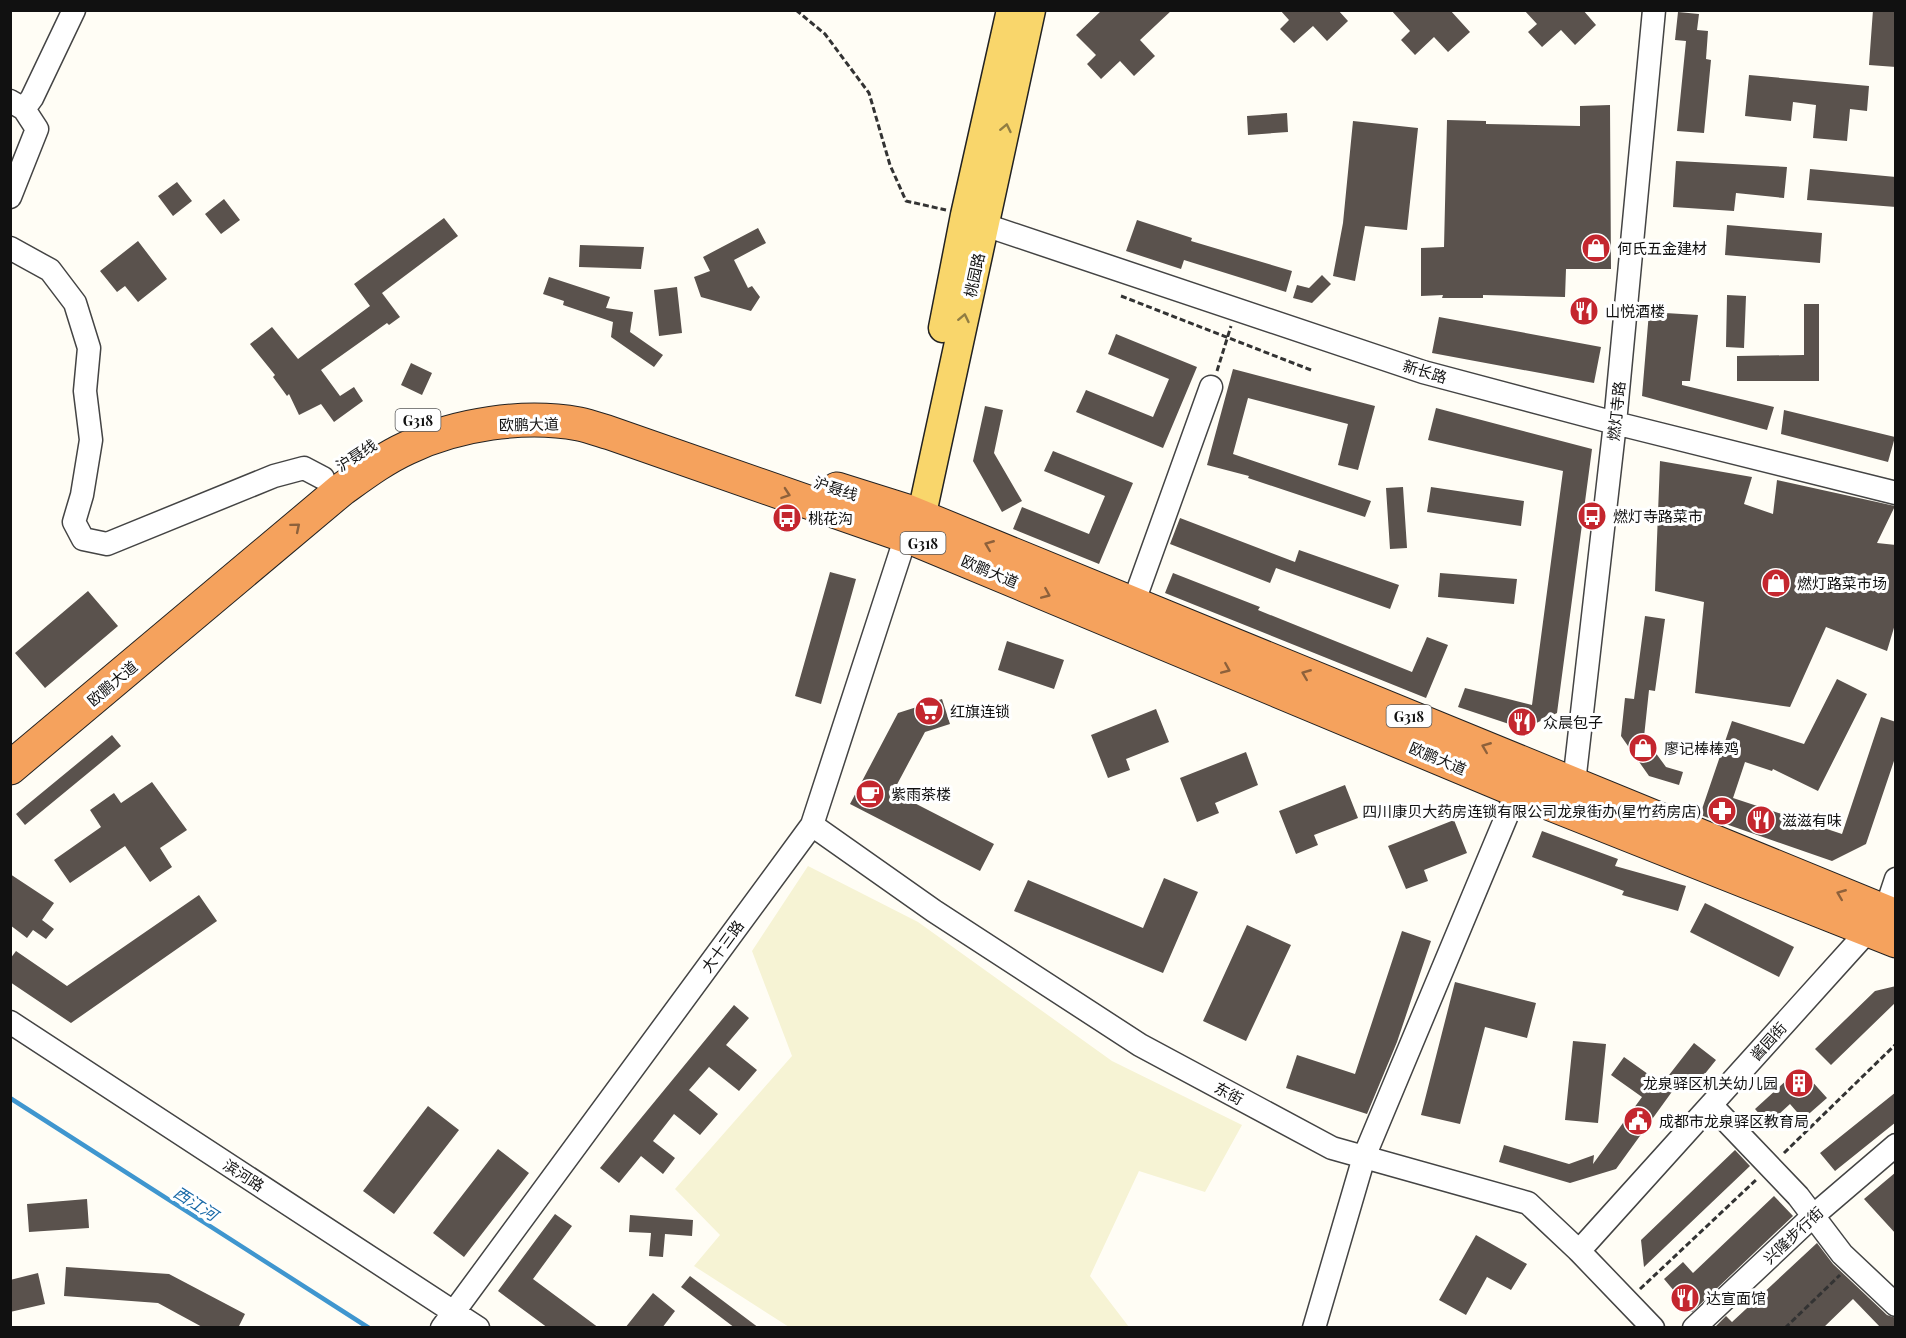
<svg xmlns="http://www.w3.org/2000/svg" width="1906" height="1338" font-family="'Playfair Display','Noto Sans SC',serif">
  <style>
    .farmland { fill: #f6f3d4 }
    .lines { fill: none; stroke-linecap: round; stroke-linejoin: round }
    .stream { stroke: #3f96cf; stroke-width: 4.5 }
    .building { fill: #5a524d }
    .minor-casing { stroke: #444; stroke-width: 25 }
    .major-casing { stroke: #222; stroke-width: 31 }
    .highway-casing { stroke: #222; stroke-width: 35 }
    .path { stroke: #333; stroke-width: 3; stroke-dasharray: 6 3; stroke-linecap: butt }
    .minor { stroke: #fff; stroke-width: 22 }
    .major { stroke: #f9d66b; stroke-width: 28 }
    .highway { stroke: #f5a25d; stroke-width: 33 }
    .oneway { stroke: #917d42 }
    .oneway2 { stroke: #8e613b }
    .labels { text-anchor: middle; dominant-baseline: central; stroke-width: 6; stroke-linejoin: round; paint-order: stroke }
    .shield { fill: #fff; stroke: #585858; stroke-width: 1.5 }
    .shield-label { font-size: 14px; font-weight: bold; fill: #111 }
    .poi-label { font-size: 15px; fill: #111; stroke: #fff; text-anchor: start }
    .street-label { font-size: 15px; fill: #111; stroke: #fff }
    .water-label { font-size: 16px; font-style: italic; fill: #1768a6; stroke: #fff }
  </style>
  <rect width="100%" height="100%" fill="#fffdf5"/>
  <!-- farmland -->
  <path class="farmland" d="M808 866 918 922 1112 1061 1242 1125 1205 1192 1139 1171 1090 1276 1129 1327H789L694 1266 720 1235 675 1189 792 1056 752 951Z"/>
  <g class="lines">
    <!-- stream -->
    <path class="stream" d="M10 1098 369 1328"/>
  </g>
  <!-- building -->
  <path class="building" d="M1102 10H1172L1140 40 1155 56 1134 76 1120 61 1101 79 1087 64 1096 55 1076 35Z
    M1280 10H1338L1348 21 1327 41 1313 26 1294 43 1280 29 1289 20Z
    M1391 10H1450L1470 32 1448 52 1434 37 1415 55 1401 40 1410 31Z
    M1524 10H1583L1596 25 1575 45 1561 30 1542 47 1528 32 1537 24Z
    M1873 10H1896V67L1869 65Z
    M1678 12 1699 14 1697 30 1708 31 1706 59 1711 60 1704 133 1677 131 1686 41 1675 40Z
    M1749 75 1869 86 1867 111 1850 109 1847 141 1813 138 1816 105 1793 102 1791 121 1745 116Z
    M1610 105 1611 269H1566L1565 297 1483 295V298H1442L1443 295 1421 296V248L1444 247 1447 120 1486 121V124L1580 126V106Z
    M1287 113 1288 132 1248 135 1247 116Z
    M1353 121 1418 128 1407 230 1365 226 1355 281 1333 276 1343 223Z
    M1676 161 1787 167 1784 198 1736 193 1734 211 1673 207Z
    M1810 169 1896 177V207L1807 200Z
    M177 182 192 201 173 216 158 196Z
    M224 199 240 220 221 234 205 214Z
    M444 218 458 236 382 293 400 317 389 325 387 323 321 370 340 396 354 387 363 401 334 422 321 404 299 415 289 394 287 396 273 377 275 375 250 344 272 327 298 359 370 306 354 284Z
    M1137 220 1192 238 1191 241 1292 271 1286 292 1184 260 1181 269 1126 251Z
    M1727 225 1822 233 1820 263 1725 255Z
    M758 228 766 243 734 260 748 288 752 286 760 297 751 311 701 297 694 277 710 271 703 257Z
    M138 241 167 279 138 302 125 286 117 292 100 271Z
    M580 245 644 247 641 269 579 267Z
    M1322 275 1331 284 1312 303 1293 298 1297 285 1309 288Z
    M549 277 610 297 606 308 633 312 630 332 663 355 654 367 611 337 613 322 563 305 564 301 543 294Z
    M677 287 682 333 659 336 654 290Z
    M1727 295 1746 296 1744 348 1726 347Z
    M1804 304H1819V381H1737V356L1804 355Z
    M1649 312 1698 315 1690 381H1682V385L1774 407 1767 430 1642 396Z
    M1439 317 1601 347 1594 383 1432 353Z
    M1116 334 1197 367 1163 448 1076 412 1086 390 1153 417 1169 379 1108 354Z
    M411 363 432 373 422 395 401 385Z
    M1233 369 1375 406 1358 470 1338 465 1348 424 1248 398 1233 454 1371 501 1365 517 1248 478 1249 476 1207 465Z
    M985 406 1003 410 994 453 1022 501 1002 512 973 461Z
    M1436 408 1592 449 1557 713 1524 729 1458 707 1465 688 1532 705 1563 471 1428 440Z
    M1784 410 1895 437 1888 462 1781 434Z
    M1053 451 1133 483 1099 564 1013 529 1022 507 1089 534 1105 496 1044 471Z
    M1660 461 1752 477 1744 504 1773 514 1777 480 1895 506 1877 543 1896 545V621L1887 651 1826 627 1790 707 1695 693 1704 602 1655 591Z
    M1403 487 1407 548 1390 549 1386 488Z
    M1431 487 1524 501 1521 526 1427 512Z
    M1180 518 1295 562 1299 550 1399 585 1390 609 1276 568 1270 583 1170 544Z
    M830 572 856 579 821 704 795 696Z
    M1173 573 1260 607 1258 610 1412 672 1427 637 1448 645 1426 698 1165 593Z
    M1440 573 1517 579 1514 604 1438 597Z
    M88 591 118 626 45 688 15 653Z
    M1645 616 1665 619 1655 691 1649 690 1644 737 1666 767 1683 772 1679 785 1649 776 1621 736 1625 698 1634 699Z
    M1007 641 1064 660 1054 689 998 670Z
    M1837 679 1867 694 1818 791 1773 769 1772 771 1745 762 1733 798 1842 834 1881 717 1896 722V755L1866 844 1832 861 1700 815 1732 721 1804 744Z
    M942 699 950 724 925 732 893 792 994 844 980 871 850 804 898 713Z
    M1156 709 1169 742 1126 759 1130 770 1108 778 1091 735Z
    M112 735 121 746 25 825 16 814Z
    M1246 752 1258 785 1215 803 1219 813 1197 822 1180 778Z
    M152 782 187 830 160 848 172 867 150 882 125 846 70 883 54 860 101 827 90 810 114 793 121 803Z
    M1345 785 1358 818 1314 835 1318 845 1296 854 1279 811Z
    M1454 820 1467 853 1424 870 1428 881 1406 889 1388 846Z
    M1542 831 1618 859 1615 866 1686 886 1678 911 1622 895 1624 891 1532 857Z
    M10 874 54 903 42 920 54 929 46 939 33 930 27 938 10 925Z
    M1164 878 1198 892 1163 973 1014 911 1028 880 1143 928Z
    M199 895 217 921 71 1023 10 982V959L16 951 67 986Z
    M1705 903 1794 947 1779 977 1690 932Z
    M1247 925 1291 945 1246 1041 1203 1021Z
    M1402 931 1431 941 1397 1042 1367 1114 1286 1088 1297 1055 1355 1074Z
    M1455 982 1536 1003 1527 1038 1485 1027 1460 1124 1421 1115Z
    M1896 986V1002L1831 1065 1815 1049 1875 991Z
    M734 1005 749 1018 726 1045 757 1070 739 1091 709 1067 689 1090 718 1114 700 1135 674 1114 653 1141 675 1158 663 1174 641 1156 619 1183 600 1168Z
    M1573 1041 1606 1044 1598 1123 1565 1120Z
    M1694 1043 1716 1060 1691 1091 1679 1082 1616 1169 1570 1183 1499 1162 1504 1145 1569 1164 1594 1155 1593 1164 1642 1097 1611 1075 1624 1057 1662 1084Z
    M1800 1068 1827 1098 1803 1119 1790 1104 1768 1124 1755 1109Z
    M1896 1092V1122L1835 1171 1820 1153Z
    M428 1106 459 1130 394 1214 363 1191Z
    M498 1149 529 1173 464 1257 433 1233Z
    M1735 1150 1750 1166 1644 1267 1641 1240Z
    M1896 1172V1234L1864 1199Z
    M1774 1196 1793 1216 1692 1312 1664 1279 1683 1262 1693 1273Z
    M87 1199 89 1228 29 1232 27 1204Z
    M555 1214 572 1226 533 1279 599 1328H548L498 1291Z
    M630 1215 693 1220 692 1236 665 1234 663 1257 649 1256 651 1233 629 1232Z
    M1476 1235 1527 1264 1511 1290 1487 1277 1466 1315 1439 1300Z
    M1817 1243 1833 1264 1887 1315 1896 1318V1328H1881L1853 1299 1823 1328H1714L1726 1316 1732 1322Z
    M66 1267 169 1274 245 1314 238 1328H204L158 1303 64 1296Z
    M38 1273 45 1304 10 1312V1280Z
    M690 1276 759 1328H735L681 1287Z
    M653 1293 675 1311 662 1328H625Z"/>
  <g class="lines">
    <!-- minor casing -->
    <g class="minor-casing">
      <path id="minor" d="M10 101 24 109 37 129 10 197
        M24 109 32 98 74 10
        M972 218 985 225 1423 372 1615 423 1896 493
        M10 248 50 270 75 303 89 348 85 391 91 440 82 495 74 522 83 539 107 544 274 476 304 468 323 478
        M1133 604 1211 387
        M1570 796 1574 783 1615 423 1654 10
        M812 825 934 911 1140 1045 1332 1148 1528 1203 1579 1251 1653 1328
        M10 1022 478 1328
        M1711 1105 1798 1196 1842 1254 1896 1305
        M1579 1251 1885 912 1896 879
        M442 1328 812 825 906 536
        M1314 1328 1364 1157 1523 777
        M1694 1328 1813 1216 1896 1145"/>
    </g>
    <!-- major casing -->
    <g class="major-casing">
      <path id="major" d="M943 328 965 215 1011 10
        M915 537 921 518 1031 10"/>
    </g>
    <!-- highway casing -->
    <g class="highway-casing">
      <path id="highway" d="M837 489 907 511 1896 916
        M10 768 341 490C362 475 383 459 407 448 457 424 524 414 579 424 589 426 600 430 610 433L914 539 1518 791 1896 941"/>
    </g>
    <!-- path -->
    <path class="path" d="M796 10 825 34 869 93 890 165 906 201 946 210
      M1121 296 1311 370
      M1217 371 1231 326
      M1784 1153 1896 1044
      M1640 1289 1757 1179
      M1785 1328 1840 1275"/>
    <!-- minor -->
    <use href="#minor" class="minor"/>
    <!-- major -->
    <use href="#major" class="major"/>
    <!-- highway -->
    <use href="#highway" class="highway"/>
  </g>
  <!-- one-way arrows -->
  <defs><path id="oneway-chevron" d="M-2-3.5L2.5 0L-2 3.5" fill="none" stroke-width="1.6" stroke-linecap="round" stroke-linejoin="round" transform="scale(1.5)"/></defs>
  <g class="oneway">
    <use href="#oneway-chevron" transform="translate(1006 128) rotate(-78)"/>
    <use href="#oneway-chevron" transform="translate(964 318) rotate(-78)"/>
  </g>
  <g class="oneway2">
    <use href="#oneway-chevron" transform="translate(786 494) rotate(19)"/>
    <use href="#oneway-chevron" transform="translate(296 527) rotate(-40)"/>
    <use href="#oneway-chevron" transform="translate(989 545) rotate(-158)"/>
    <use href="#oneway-chevron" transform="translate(1046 594) rotate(23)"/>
    <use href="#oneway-chevron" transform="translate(1226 669) rotate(23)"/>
    <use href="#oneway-chevron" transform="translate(1306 674) rotate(-158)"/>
    <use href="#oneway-chevron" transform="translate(1486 747) rotate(-158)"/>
    <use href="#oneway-chevron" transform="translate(1841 894) rotate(-158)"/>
  </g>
  <!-- icons -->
  <defs>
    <g id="shop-disc" transform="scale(1.5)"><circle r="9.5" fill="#c4262e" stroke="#fff"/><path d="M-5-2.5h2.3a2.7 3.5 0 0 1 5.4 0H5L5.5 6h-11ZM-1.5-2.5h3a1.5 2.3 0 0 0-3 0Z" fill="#fff"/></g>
    <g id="restaurant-disc" transform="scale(1.5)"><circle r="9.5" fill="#c4262e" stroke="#fff"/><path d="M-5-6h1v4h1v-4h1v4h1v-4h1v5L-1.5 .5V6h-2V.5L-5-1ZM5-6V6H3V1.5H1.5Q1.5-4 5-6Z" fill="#fff"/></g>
    <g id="bus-disc" transform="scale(1.5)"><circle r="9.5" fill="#c4262e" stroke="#fff"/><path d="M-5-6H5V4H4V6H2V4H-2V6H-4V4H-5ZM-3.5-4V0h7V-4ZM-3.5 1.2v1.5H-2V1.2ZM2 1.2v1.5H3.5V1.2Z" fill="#fff"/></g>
    <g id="supermarket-disc" transform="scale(1.5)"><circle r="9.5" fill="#c4262e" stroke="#fff"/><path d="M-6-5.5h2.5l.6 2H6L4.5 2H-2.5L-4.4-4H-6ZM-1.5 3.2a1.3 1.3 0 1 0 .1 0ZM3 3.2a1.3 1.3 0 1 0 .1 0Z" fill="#fff"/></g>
    <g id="cafe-disc" transform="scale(1.5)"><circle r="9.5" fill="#c4262e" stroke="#fff"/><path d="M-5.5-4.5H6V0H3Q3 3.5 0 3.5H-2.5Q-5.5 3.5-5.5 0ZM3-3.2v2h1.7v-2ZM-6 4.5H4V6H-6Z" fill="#fff"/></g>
    <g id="pharmacy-disc" transform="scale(1.5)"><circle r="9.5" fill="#c4262e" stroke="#fff"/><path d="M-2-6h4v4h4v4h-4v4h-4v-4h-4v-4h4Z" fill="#fff"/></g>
    <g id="building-disc" transform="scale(1.5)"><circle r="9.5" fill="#c4262e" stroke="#fff"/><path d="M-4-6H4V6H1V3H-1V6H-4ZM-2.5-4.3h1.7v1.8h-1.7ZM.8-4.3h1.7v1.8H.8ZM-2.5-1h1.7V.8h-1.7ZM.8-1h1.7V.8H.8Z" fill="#fff"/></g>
    <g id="civic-disc" transform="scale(1.5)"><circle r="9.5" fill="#c4262e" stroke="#fff"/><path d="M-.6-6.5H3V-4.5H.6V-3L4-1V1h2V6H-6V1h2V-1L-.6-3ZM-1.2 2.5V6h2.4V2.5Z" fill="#fff"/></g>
  </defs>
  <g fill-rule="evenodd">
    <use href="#shop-disc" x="1596" y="248"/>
    <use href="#restaurant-disc" x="1584" y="311"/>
    <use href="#bus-disc" x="1592" y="516"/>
    <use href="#bus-disc" x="787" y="518"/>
    <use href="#shop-disc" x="1776" y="583"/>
    <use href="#supermarket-disc" x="929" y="711"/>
    <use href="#restaurant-disc" x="1522" y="722"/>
    <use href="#shop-disc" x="1643" y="748"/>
    <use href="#cafe-disc" x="870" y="794"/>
    <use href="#pharmacy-disc" x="1722" y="811"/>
    <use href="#restaurant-disc" x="1761" y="820"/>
    <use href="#building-disc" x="1799" y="1083"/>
    <use href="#civic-disc" x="1638" y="1121"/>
    <use href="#restaurant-disc" x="1685" y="1298"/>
  </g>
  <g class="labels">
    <!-- shield labels -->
    <g class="shield">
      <rect x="395.5" y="409" width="45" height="22" rx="4.5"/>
      <rect x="900.5" y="532" width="45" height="22" rx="4.5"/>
      <rect x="1386.5" y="705" width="45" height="22" rx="4.5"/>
    </g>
    <g class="shield-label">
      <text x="418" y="420">G318</text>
      <text x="923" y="543">G318</text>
      <text x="1409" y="716">G318</text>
    </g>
    <!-- poi labels -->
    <g class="poi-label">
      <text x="1617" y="248">何氏五金建材</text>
      <text x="1605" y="311">山悦酒楼</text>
      <text x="1613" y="516">燃灯寺路菜市</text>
      <text x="808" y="518">桃花沟</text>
      <text x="1797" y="583">燃灯路菜市场</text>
      <text x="950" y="711">红旗连锁</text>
      <text x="1543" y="722">众晨包子</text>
      <text x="1664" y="748">廖记棒棒鸡</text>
      <text x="891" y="794">紫雨茶楼</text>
      <text x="1701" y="811" text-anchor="end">四川康贝大药房连锁有限公司龙泉街办(星竹药房店)</text>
      <text x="1782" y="820">滋滋有味</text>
      <text x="1778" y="1083" text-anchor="end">龙泉驿区机关幼儿园</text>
      <text x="1659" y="1121">成都市龙泉驿区教育局</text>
      <text x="1706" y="1298">达宣面馆</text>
    </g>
    <!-- street labels -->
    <g class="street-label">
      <text transform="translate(974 275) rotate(-78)">桃园路</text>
      <text transform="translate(1425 371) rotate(17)">新长路</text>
      <text transform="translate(1616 411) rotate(-84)">燃灯寺路</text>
      <text transform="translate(529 424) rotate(-1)">欧鹏大道</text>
      <text transform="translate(356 455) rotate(-33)">沪聂线</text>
      <text transform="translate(836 488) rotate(18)">沪聂线</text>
      <text transform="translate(990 571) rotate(23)">欧鹏大道</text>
      <text transform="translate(112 683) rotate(-40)">欧鹏大道</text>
      <text transform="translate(1438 758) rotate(23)">欧鹏大道</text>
      <text transform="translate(722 946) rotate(-54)">大十三路</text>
      <text transform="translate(1768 1041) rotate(-48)">酱园街</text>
      <text transform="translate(1229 1093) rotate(28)">东街</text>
      <text transform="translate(244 1175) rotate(33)">滨河路</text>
      <text transform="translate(1793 1235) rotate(-43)">兴隆步行街</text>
    </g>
    <!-- water labels -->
    <g class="water-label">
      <text transform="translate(196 1203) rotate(33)">西江河</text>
    </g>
  </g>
  <!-- border -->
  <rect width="1906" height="1338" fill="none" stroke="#111111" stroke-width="24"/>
</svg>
